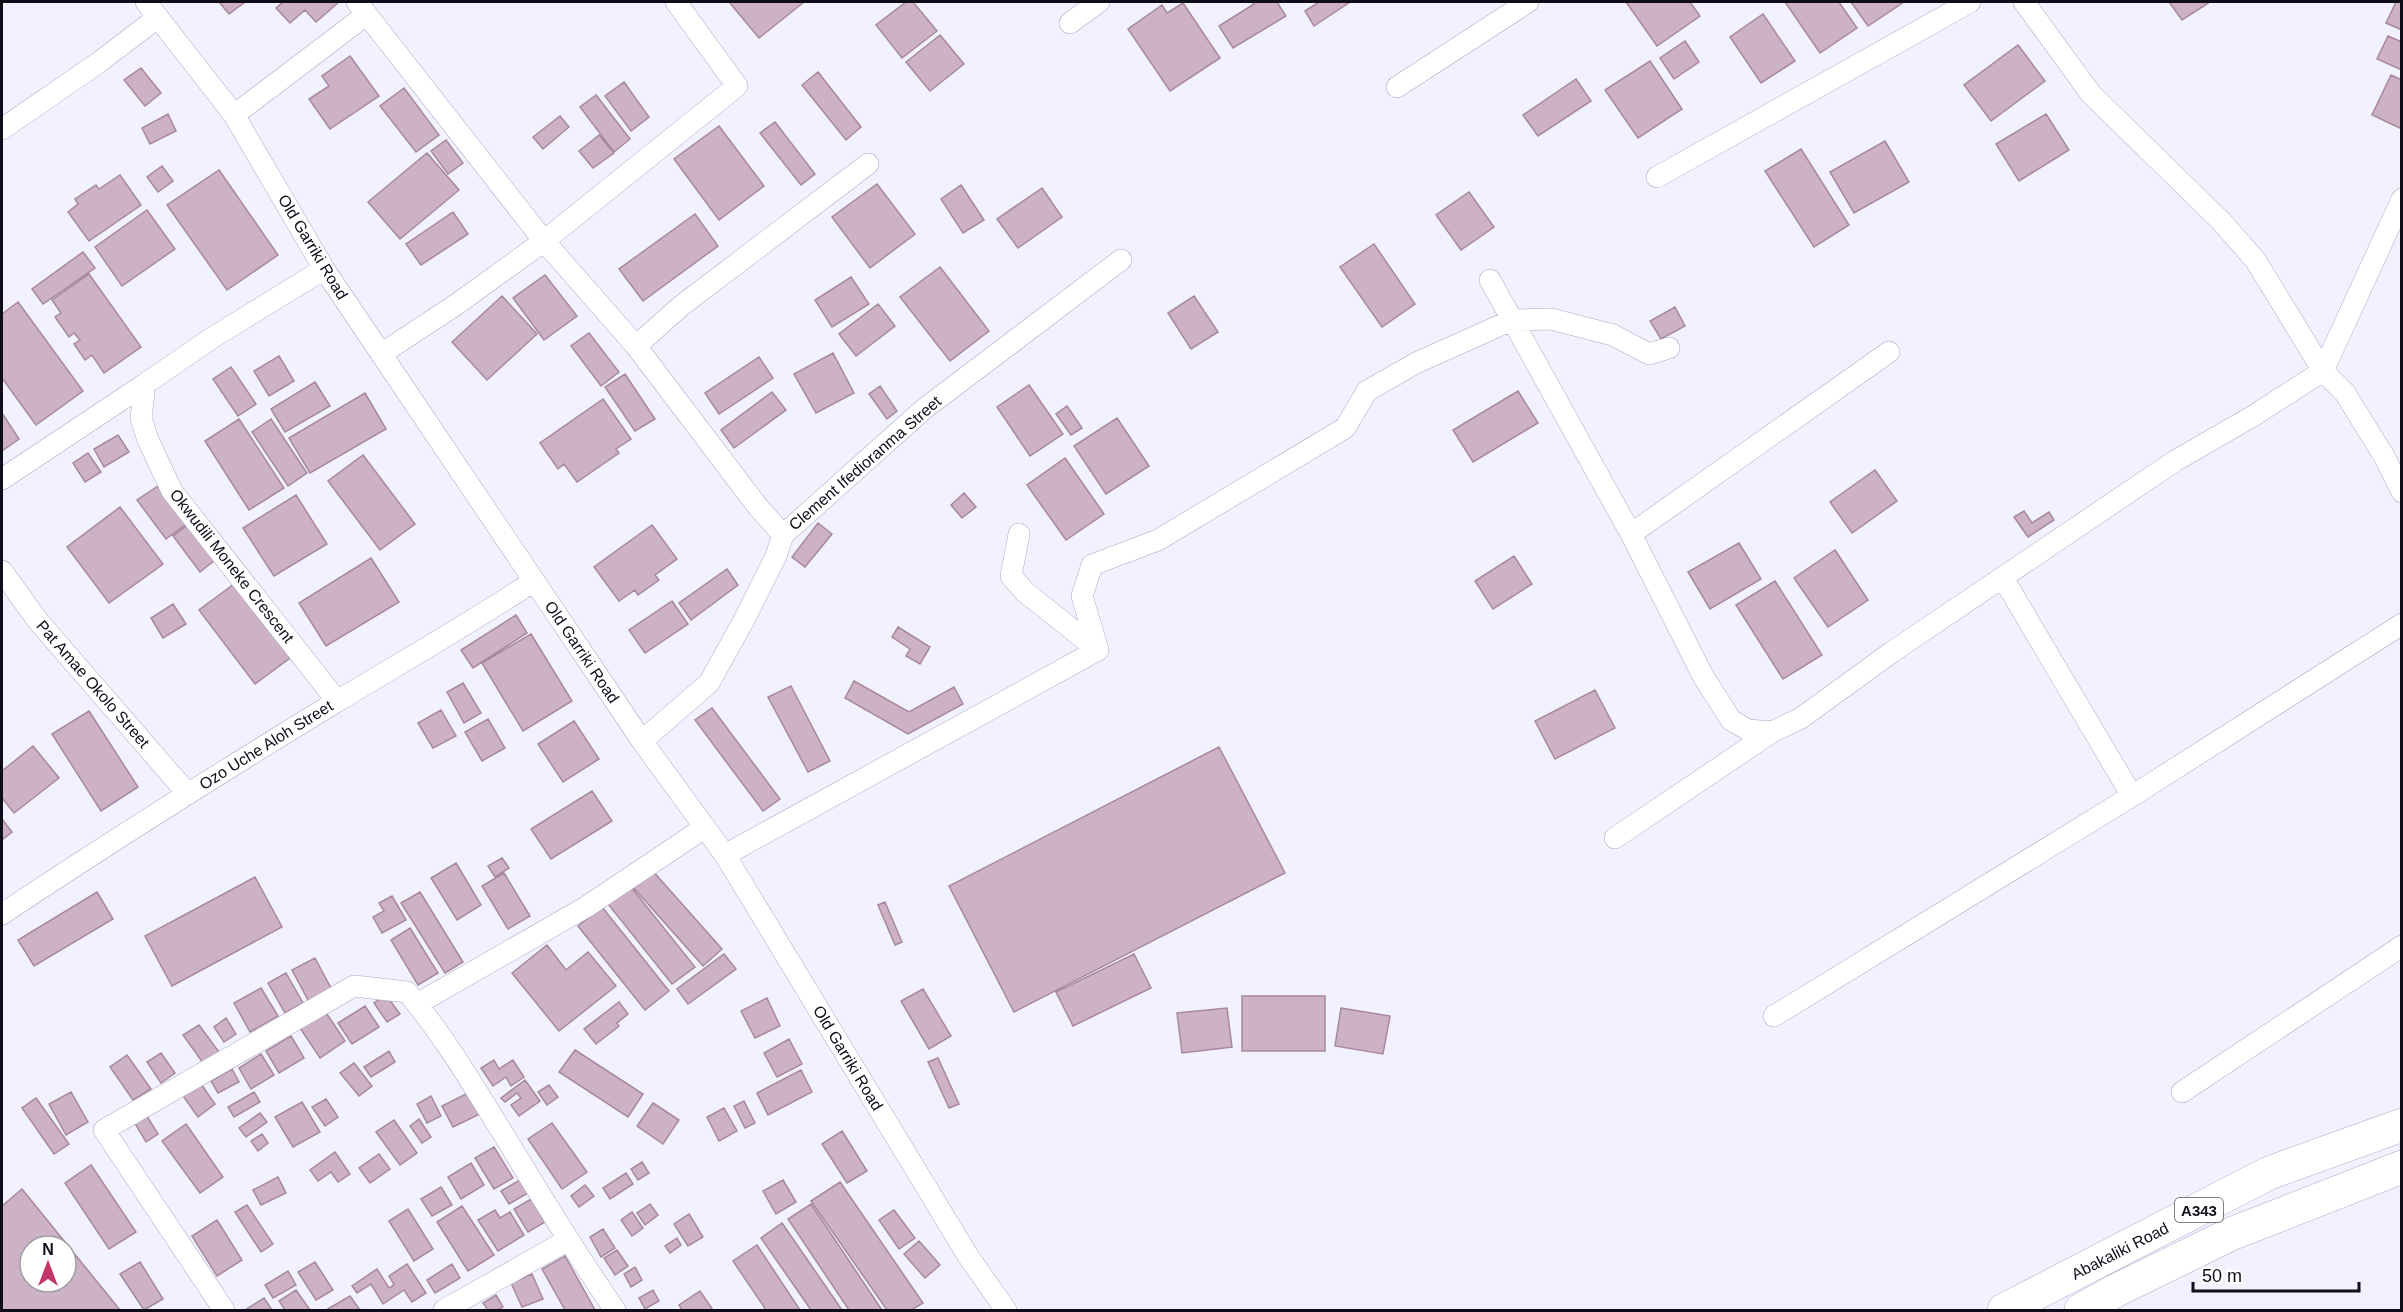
<svg xmlns="http://www.w3.org/2000/svg" width="2403" height="1312" font-family="Helvetica,sans-serif">
  <style>
    .building { fill: #cdb2c5; stroke: #a7889e; stroke-width: 1.5; fill-rule: evenodd }
    .lines { fill: none; stroke-linecap: round; stroke-linejoin: round }
    .minor-casing { stroke: #aba7c8; stroke-width: 22 }
    .trunk-casing { stroke: #aba7c8; stroke-width: 34 }
    .minor { stroke: #fff; stroke-width: 21 }
    .trunk { stroke: #fff; stroke-width: 33 }
    .labels { text-anchor: middle; dominant-baseline: central; stroke-width: 4.5; stroke-linejoin: round; paint-order: stroke }
    .shield { fill: #fff; stroke: #57565e; stroke-width: 1.5 }
    .shield-label { font-size: 15px; font-weight: bold; fill: #0f0d19 }
    .street-label { font-size: 16px; fill: #0f0d19; stroke: #fff }
  </style>
  <rect width="100%" height="100%" fill="#f2f1ff"/>
  <!-- building -->
  <path class="building" d="M219 2H245L229 14Z
    M283 2H339L316 22 305 10 290 23 276 8Z
    M729 2H804L759 38Z
    M906 2H913L937 31 902 58 876 25Z
    M1252 2H1277L1286 16 1233 48 1219 26 1254 4Z
    M1319 2H1350L1314 26 1305 11Z
    M1626 2H1690L1700 16 1657 46Z
    M1785 2H1839L1857 28 1820 53Z
    M1851 2H1904L1868 26Z
    M2169 2H2210L2182 20Z
    M2396 2H2402V30L2386 23Z
    M1183 3 1220 58 1170 91 1128 29 1162 5 1167 13Z
    M1763 14 1795 61 1761 83 1730 37Z
    M940 35 964 64 930 91 906 62Z
    M2388 36 2402 42V70L2377 59Z
    M1685 41 1699 62 1674 79 1660 58Z
    M2018 45 2045 81 1991 121 1964 85Z
    M350 56 379 96 330 129 309 99 329 86 322 76Z
    M1650 61 1682 109 1638 138 1605 90Z
    M141 68 161 93 145 106 124 80Z
    M818 72 861 127 846 140 802 85Z
    M2391 75 2402 80V129L2372 115Z
    M1576 79 1591 101 1538 136 1523 115Z
    M624 82 649 117 631 131 605 96Z
    M404 88 439 135 416 152 380 106Z
    M596 95 630 139 614 152 580 107Z
    M168 114 176 131 150 144 142 128Z
    M2046 114 2069 150 2019 181 1996 144Z
    M560 116 569 127 543 149 533 137Z
    M775 122 815 174 801 185 760 133Z
    M719 126 764 186 719 220 674 159Z
    M599 135 614 153 593 168 579 151Z
    M446 140 463 163 448 174 431 151Z
    M1885 141 1909 182 1854 213 1830 172Z
    M1801 149 1849 225 1814 247 1765 171Z
    M427 153 459 190 400 239 368 202Z
    M162 166 173 181 158 192 147 177Z
    M219 170 278 255 227 290 167 205Z
    M120 175 141 205 89 241 68 212 78 204 75 199 96 185 99 189Z
    M877 184 915 234 870 268 832 217Z
    M961 185 984 220 963 233 941 199Z
    M1042 188 1062 217 1018 248 997 219Z
    M1469 192 1494 227 1461 250 1436 215Z
    M147 210 175 249 122 286 95 247Z
    M453 212 468 234 421 265 406 244Z
    M695 214 718 246 643 301 619 269Z
    M1374 244 1415 304 1382 327 1340 267Z
    M83 252 95 268 43 304 32 289Z
    M940 267 989 331 950 361 900 297Z
    M89 274 141 347 104 373 92 355 85 360 74 344 80 340 74 333 69 337 55 317 61 313 52 300Z
    M545 275 577 316 544 340 513 298Z
    M851 277 869 304 832 327 815 300Z
    M502 296 537 334 487 380 452 342Z
    M1194 296 1218 332 1191 349 1168 313Z
    M18 302 83 391 36 425 2 378V314Z
    M878 304 895 326 856 356 839 334Z
    M1675 307 1685 326 1661 339 1650 321Z
    M589 333 619 372 601 386 571 346Z
    M833 353 854 393 816 413 794 374Z
    M279 356 294 381 269 396 254 371Z
    M759 357 773 378 719 414 705 393Z
    M231 367 256 404 238 416 213 379Z
    M625 374 655 419 635 431 605 387Z
    M315 382 330 406 285 432 271 409Z
    M1029 385 1063 434 1030 456 997 407Z
    M880 386 897 411 887 419 869 394Z
    M1518 391 1538 423 1473 462 1453 430Z
    M772 392 786 410 734 448 721 430Z
    M365 393 386 429 310 473 289 438Z
    M603 399 631 439 616 449 619 453 577 482 564 464 558 469 540 443Z
    M1067 406 1082 428 1071 435 1056 414Z
    M2 413 19 439 2 451Z
    M1117 418 1149 466 1106 494 1074 446Z
    M239 419 284 488 249 510 205 441Z
    M271 419 307 473 288 486 252 432Z
    M118 435 129 452 104 467 94 449Z
    M88 453 101 472 85 482 73 463Z
    M363 455 415 524 380 550 328 481Z
    M1065 458 1104 514 1066 540 1027 485Z
    M1875 470 1897 501 1852 533 1830 502Z
    M161 484 189 522 166 539 137 500Z
    M964 493 976 507 962 518 951 505Z
    M296 495 327 544 274 576 243 528Z
    M120 507 163 564 109 603 67 547Z
    M2024 511 2032 523 2049 512 2054 520 2028 537 2014 517Z
    M818 523 832 534 805 567 792 557Z
    M189 524 215 560 200 572 173 536Z
    M652 525 677 559 655 575 659 580 638 595 635 590 619 601 594 567Z
    M1739 543 1761 579 1710 609 1688 572Z
    M1835 550 1868 600 1828 627 1794 578Z
    M1514 556 1532 584 1493 609 1475 581Z
    M371 558 399 602 326 646 299 603Z
    M727 569 738 585 691 620 679 603Z
    M1775 581 1822 655 1783 679 1736 605Z
    M234 584 290 658 255 684 199 610Z
    M672 601 688 624 645 653 629 630Z
    M173 604 186 624 163 638 151 618Z
    M516 615 527 633 473 668 461 650Z
    M898 627 930 647 920 664 906 656 910 649 892 637Z
    M531 634 572 701 523 731 482 663Z
    M854 681 909 712 954 687 963 704 908 734 845 698Z
    M463 683 481 713 464 723 447 692Z
    M791 686 830 761 808 772 768 697Z
    M1595 690 1615 728 1555 759 1535 721Z
    M712 708 780 799 763 811 695 720Z
    M441 710 456 736 433 748 418 723Z
    M89 711 138 787 101 811 52 734Z
    M488 719 505 748 482 761 465 732Z
    M574 721 599 759 563 782 538 744Z
    M33 746 59 778 14 813 2 798V771Z
    M1219 747 1285 873 1014 1012 949 886Z
    M592 791 612 821 551 859 531 829Z
    M2 819 12 832 2 840Z
    M502 858 509 868 495 877 488 866Z
    M456 863 481 905 457 920 431 878Z
    M651 869 722 949 703 966 632 886Z
    M504 873 530 916 508 929 482 886Z
    M255 877 282 927 172 986 145 936Z
    M631 887 695 967 672 984 608 904Z
    M97 892 113 919 34 966 18 940Z
    M420 892 463 962 445 973 401 903Z
    M392 896 406 920 382 933 373 917 384 911 379 903Z
    M885 902 902 942 895 945 878 905Z
    M602 907 669 991 645 1010 578 926Z
    M410 928 438 973 418 985 391 940Z
    M547 945 566 970 588 952 616 986 559 1031 512 973Z
    M724 954 736 969 688 1004 677 989Z
    M1134 954 1151 988 1073 1026 1056 992Z
    M315 958 332 990 309 1002 292 970Z
    M286 973 303 1003 285 1013 268 983Z
    M261 988 278 1016 250 1032 234 1003Z
    M923 989 951 1036 929 1049 901 1001Z
    M386 995 400 1014 387 1022 374 1003Z
    M1242 996H1325V1051H1242Z
    M767 998 780 1026 755 1038 741 1011Z
    M619 1002 628 1014 617 1023 619 1026 596 1044 584 1029Z
    M365 1006 379 1027 352 1044 338 1023Z
    M1227 1008 1232 1047 1182 1053 1177 1013Z
    M1341 1008 1390 1016 1383 1054 1335 1046Z
    M325 1011 345 1041 320 1058 300 1028Z
    M226 1018 236 1034 224 1042 214 1027Z
    M199 1025 219 1052 203 1063 183 1035Z
    M291 1036 304 1058 279 1073 266 1051Z
    M789 1039 802 1064 777 1077 764 1053Z
    M575 1050 643 1094 628 1117 559 1072Z
    M389 1051 395 1062 371 1077 364 1067Z
    M161 1053 175 1073 161 1083 147 1062Z
    M261 1054 274 1075 251 1089 239 1068Z
    M127 1055 151 1089 133 1100 110 1067Z
    M938 1058 959 1104 949 1108 928 1062Z
    M494 1060 499 1069 513 1060 524 1077 511 1086 506 1077 493 1086 481 1068Z
    M354 1063 372 1086 359 1096 340 1073Z
    M232 1069 239 1082 218 1093 211 1081Z
    M801 1070 812 1092 768 1115 757 1093Z
    M525 1080 540 1101 519 1116 511 1105 521 1098 517 1093 505 1102 501 1098Z
    M201 1084 215 1104 198 1117 183 1096Z
    M549 1085 558 1097 547 1105 538 1092Z
    M71 1092 88 1122 66 1135 49 1104Z
    M254 1092 260 1102 234 1117 228 1107Z
    M468 1093 480 1114 453 1127 442 1106Z
    M431 1096 441 1116 427 1123 417 1104Z
    M36 1098 69 1144 54 1154 22 1108Z
    M326 1099 338 1117 325 1126 312 1107Z
    M744 1101 755 1123 745 1128 734 1106Z
    M302 1102 320 1132 293 1147 275 1117Z
    M653 1103 679 1120 663 1144 637 1126Z
    M724 1108 737 1131 719 1141 707 1117Z
    M145 1113 158 1134 146 1142 133 1120Z
    M260 1113 267 1122 246 1137 239 1128Z
    M419 1119 431 1137 422 1143 410 1126Z
    M394 1120 417 1153 400 1165 376 1132Z
    M552 1123 587 1172 562 1189 528 1139Z
    M186 1124 223 1177 200 1193 162 1141Z
    M842 1131 867 1171 847 1183 822 1144Z
    M262 1134 268 1143 258 1151 251 1141Z
    M494 1147 513 1178 494 1189 475 1158Z
    M335 1152 350 1174 338 1182 331 1172 318 1181 310 1170Z
    M379 1154 390 1169 370 1183 359 1168Z
    M642 1162 649 1173 638 1180 631 1169Z
    M471 1163 484 1185 461 1199 448 1177Z
    M91 1165 136 1232 109 1249 65 1183Z
    M626 1173 633 1184 610 1199 603 1188Z
    M278 1177 286 1193 261 1205 253 1190Z
    M520 1180 528 1193 509 1204 501 1191Z
    M783 1180 796 1202 776 1214 763 1191Z
    M840 1182 923 1303 911 1310H887L811 1201Z
    M585 1185 594 1196 579 1207 571 1196Z
    M441 1187 452 1205 432 1216 421 1199Z
    M22 1189 120 1310H2V1206ZM30 1246H66V1282H30Z
    M531 1199 545 1222 528 1232 514 1209Z
    M650 1204 658 1215 645 1225 637 1213Z
    M811 1204 882 1310H849L788 1219Z
    M247 1205 273 1244 261 1252 235 1212Z
    M462 1206 494 1255 468 1271 437 1222Z
    M408 1209 433 1249 414 1261 389 1221Z
    M495 1210 500 1218 510 1212 524 1235 498 1251 478 1220Z
    M894 1210 915 1238 899 1249 879 1220Z
    M632 1212 643 1228 632 1236 621 1220Z
    M689 1214 703 1237 688 1246 674 1224Z
    M217 1220 242 1260 217 1276 192 1236Z
    M782 1223 842 1310H811L761 1238Z
    M603 1229 615 1248 601 1257 590 1237Z
    M677 1238 681 1245 670 1253 665 1246Z
    M919 1241 940 1265 925 1278 904 1254Z
    M757 1245 800 1310H766L733 1261Z
    M617 1250 628 1266 615 1275 604 1258Z
    M565 1256 595 1310H565L542 1269Z
    M140 1262 163 1299 144 1310 120 1274Z
    M315 1262 333 1290 316 1300 298 1272Z
    M407 1264 426 1293 412 1302 404 1290 383 1304 371 1284 357 1293 352 1286 377 1269 389 1288 394 1285 389 1276Z
    M452 1264 460 1278 435 1293 427 1280Z
    M635 1267 642 1280 631 1287 624 1274Z
    M288 1271 296 1285 273 1298 265 1285Z
    M532 1274 543 1299 522 1307 511 1283Z
    M296 1290 310 1310H285L279 1301Z
    M653 1290 659 1301 645 1309 639 1298Z
    M700 1291 713 1310H682L679 1305Z
    M496 1295 503 1307 497 1310H488L483 1303Z
    M350 1296 360 1310H326Z
    M264 1298 272 1310H245Z"/>
  <g class="lines">
    <!-- minor casing -->
    <g class="minor-casing">
      <path id="minor" d="M146 2 234 115 324 269 642 741 725 855 968 1256 1006 1310
        M357 2 544 241 636 346 758 507 783 535
        M2024 2 2091 94 2221 221 2256 261 2323 371 2345 393 2356 411 2384 456 2402 492
        M1070 23 1099 2
        M1397 87 1528 2
        M234 115 366 15
        M2 129 98 63 157 18
        M1657 177 1970 2
        M324 269 212 338 145 384 141 418 148 440 172 491 337 701
        M1490 280 1631 534 1703 676 1731 720 1748 730 1772 732 1801 718 1892 652 2175 461 2253 416 2323 371 2402 199
        M636 346 681 306 868 164
        M381 354 457 304 544 241 737 86 676 2
        M2 479 145 384
        M1019 534 1011 576 1025 592 1098 650 1082 596 1092 565 1158 540 1345 428 1367 391 1416 363 1512 320 1551 319 1613 335 1649 354 1669 348
        M1631 534 1889 352
        M2 571 38 621 188 794
        M2003 578 2132 796
        M642 741 709 683 744 620 776 556 783 535 924 409 1121 260
        M1615 838 1772 732
        M725 855 1098 650
        M2 914C112 841 223 771 336 702 402 662 469 624 534 581
        M417 1004 586 907 704 828
        M1774 1016 2132 796 2402 624
        M2182 1092 2402 946
        M224 1310 104 1130 354 986 407 992C446 1038 475 1089 507 1140 542 1198 577 1255 615 1310
        M444 1310 568 1240"/>
    </g>
    <!-- trunk casing -->
    <g class="trunk-casing">
      <path id="trunk" d="M2004 1310 2269 1173 2402 1125
        M2081 1310 2115 1291 2231 1234 2402 1167"/>
    </g>
    <!-- minor -->
    <use href="#minor" class="minor"/>
    <!-- trunk -->
    <use href="#trunk" class="trunk"/>
  </g>
  <g class="labels">
    <!-- shield labels -->
    <rect class="shield" x="2175" y="1198" width="48" height="24" rx="4.5"/>
    <g class="shield-label">
      <text x="2199" y="1210">A343</text>
    </g>
    <!-- street labels -->
    <g class="street-label">
      <text transform="translate(313 247) rotate(59)">Old Garriki Road</text>
      <text transform="translate(865 463) rotate(-41)">Clement Ifedioranma Street</text>
      <text transform="translate(232 566) rotate(52)">Okwudili Moneke Crescent</text>
      <text transform="translate(582 652) rotate(56)">Old Garriki Road</text>
      <text transform="translate(93 684) rotate(49)">Pat Amae Okolo Street</text>
      <text transform="translate(266 745) rotate(-32)">Ozo Uche Aloh Street</text>
      <text transform="translate(848 1058) rotate(59)">Old Garriki Road</text>
      <text transform="translate(2120 1251) rotate(-27)">Abakaliki Road</text>
    </g>
  </g>
  <!-- border -->
  <rect width="2403" height="1312" fill="none" stroke="#0f0d19" stroke-width="6"/>
  <!-- north arrow -->
  <g transform="translate(48 1264)"><circle r="28" fill="#ffffff" stroke="#9f9ea3" stroke-width="1.5"/>
  <path d="M0-4.5L10 22L0 15L-10 22Z" fill="#c33669"/>
  <text y="-9" font-size="16" font-weight="bold" text-anchor="middle" fill="#0f0d19">N</text>
  </g>
  <!-- scale -->
  <path d="M2193 1282v9h166v-9" fill="none" stroke="#0f0d19" stroke-width="3"/>
  <text x="2202" y="1282" font-size="18" fill="#0f0d19" stroke="#ffffff" stroke-width="4.5" paint-order="stroke">50 m</text>
</svg>
